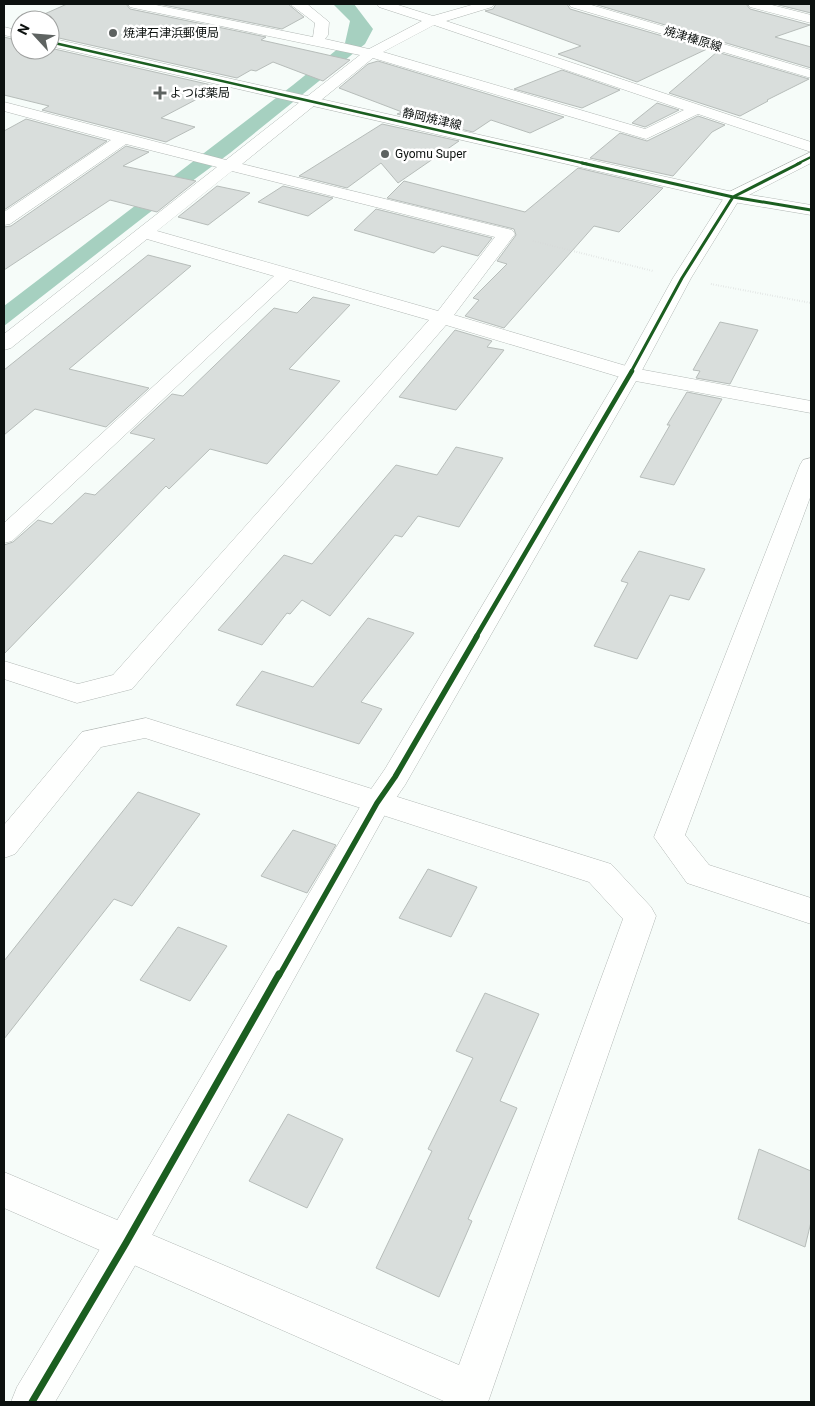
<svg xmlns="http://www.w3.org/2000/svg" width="815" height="1406" font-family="Roboto,'Noto Sans JP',sans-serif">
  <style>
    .water { fill: #a6d0c0 }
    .building { fill: #d9dedc; stroke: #b7bdba }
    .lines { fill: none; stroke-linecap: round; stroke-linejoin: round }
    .minor-casing { stroke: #b2b8b5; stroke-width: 1 }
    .tertiary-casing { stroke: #b2b8b5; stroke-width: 1 }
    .secondary-casing { stroke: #b2b8b5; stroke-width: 1 }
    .primary-casing { stroke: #b2b8b5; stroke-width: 1 }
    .path { stroke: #d7d9d9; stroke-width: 2; stroke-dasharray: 0.5 2; stroke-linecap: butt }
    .minor { fill: #fefffe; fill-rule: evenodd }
    .tertiary { fill: #fefffe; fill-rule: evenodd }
    .secondary { fill: #fefffe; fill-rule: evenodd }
    .primary { fill: #fefffe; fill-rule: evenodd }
    .cycleway-far4-casing { stroke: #fff; stroke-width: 4.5 }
    .cycleway-far3-casing { stroke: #fff; stroke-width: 5 }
    .cycleway-far2-casing { stroke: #fff; stroke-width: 7 }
    .cycleway-far1-casing { stroke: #fff; stroke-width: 9 }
    .cycleway-casing { stroke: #fff; stroke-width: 10 }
    .cycleway-far4 { stroke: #1b5e20; stroke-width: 2.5 }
    .cycleway-far3 { stroke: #1b5e20; stroke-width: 3 }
    .cycleway-far2 { stroke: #1b5e20; stroke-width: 4.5 }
    .cycleway-far1 { stroke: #1b5e20; stroke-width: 5.5 }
    .cycleway { stroke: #1b5e20; stroke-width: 7 }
    .poi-dot { fill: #5e6361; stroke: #fff; stroke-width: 2 }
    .labels { text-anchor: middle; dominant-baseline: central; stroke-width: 5; stroke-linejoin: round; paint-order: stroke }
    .far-poi-label { font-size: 12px; fill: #0c110f; stroke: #fff; text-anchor: start }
    .far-street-label { font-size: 12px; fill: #0c110f; stroke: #fff }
  </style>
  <rect width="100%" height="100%" fill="#f6fcf9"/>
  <!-- water -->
  <path class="water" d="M333 4H354L373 29 365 44 230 153 149 213 4 326V306L293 85 345 43 350 21Z"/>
  <!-- building -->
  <path class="building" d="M67 4H126L130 9 266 37 261 40 350 60 323 81 273 62 256 71 251 70 237 78 50 36V20H31Z
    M159 4H288L304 17 282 29Z
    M496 4H567L570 9 707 49 637 82 558 54 581 46 485 11 493 9Z
    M594 4H746L750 9 810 25 775 37 811 47V68Z
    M775 4H811V13Z
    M4 37 20 41V50H50V48L220 87 161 118 195 127 166 142 42 110 49 106 4 95Z
    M717 52 809 79 767 100 768 101 740 116 669 93Z
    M378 61 494 96 564 117 530 133 491 120 473 132 397 114 402 112 339 88 368 64Z
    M562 70 620 90 582 108 514 89Z
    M657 103 679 110 645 127 632 123Z
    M698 116 725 125 712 132 673 176 590 158 620 133 647 141Z
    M26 119 107 141 4 210V131Z
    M382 124 459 141 398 183 381 163 347 188 299 176Z
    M126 146 149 152 123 166 196 181 157 212 110 200 4 270V227L11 226Z
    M578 168 663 188 619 232 594 226 504 328 465 316 479 300 473 298 507 264 497 261 516 235 514 229 387 198 404 181 525 212Z
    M217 186 250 193 208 225 178 217Z
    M283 186 333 198 308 216 258 202Z
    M376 209 492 238 478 256 442 246 434 253 354 230Z
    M148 255 191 266 69 369 149 388 106 427 35 409 4 435V370Z
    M313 297 350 305 289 369 340 381 267 464 210 449 169 489 166 486 4 654V545L13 542 38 520 52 524 85 493 95 495 155 439 130 433 172 394 183 396 274 308 297 313Z
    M720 322 758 330 730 384 696 378 700 371 693 370Z
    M455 330 492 341 487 347 504 350 456 410 399 397Z
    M687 392 722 399 674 485 640 477 670 425H667Z
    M456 447 503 458 459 527 418 516 402 537 395 535 330 616 302 600 290 614 287 613 262 645 218 630 284 555 312 564 396 465 437 475Z
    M639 551 705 569 689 600 670 595 637 659 594 646 628 583 621 581Z
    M368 618 414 633 361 702 382 709 359 744 236 705 262 671 313 687Z
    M138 792 200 814 132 906 114 899 4 1039V961Z
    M293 830 336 845 307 893 261 876Z
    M428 869 477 887 451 937 399 918Z
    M178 927 227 946 190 1001 140 980Z
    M485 993 539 1014 500 1101 517 1108 468 1219 472 1221 439 1297 376 1268 432 1151 428 1149 473 1058 456 1051Z
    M288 1114 343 1139 307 1208 249 1181Z
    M759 1149 811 1171V1222L805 1247 738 1219Z"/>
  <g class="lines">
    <!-- minor casing -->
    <g class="minor-casing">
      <path id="minor" d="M128 4H151L313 37 315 23 290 4H307L329 22 328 35 325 39 369 49 422 21 379 7 377 4H395L433 16 475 4H494L492 7 446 21 811 142V152L698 114 646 139 373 58 242 164 512 230 515 234 454 315 633 368 811 401V413L630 380 446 325 132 689 77 703 4 679V661L78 684 113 675 429 320 290 280 12 541 4 543V523L274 276 147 239 11 348 4 350V334L217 167 126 144 10 224 4 225V212L111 140 4 111V102L226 160 360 55 134 8 130 7ZM434 25 684 110 645 129 383 52ZM232 171 495 237 438 311 157 231Z
        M748 4H768L811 15V23L750 7Z
        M811 458V495L685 835 709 865 811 898V924L687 883 654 837 800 465 803 460Z
        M146 718 611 864 651 907 656 916 488 1402H446L4 1208V1172L459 1365 623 919 589 882 145 738 101 747 15 854 4 858V825L82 732Z"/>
    </g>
    <!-- tertiary casing -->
    <g class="tertiary-casing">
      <path id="tertiary" d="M811 152V163L739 200 691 278 640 374 405 785 387 811 140 1257 55 1402H11L17 1387 112 1229 367 795 385 769 620 374 673 278 727 193Z"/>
    </g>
    <!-- secondary casing -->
    <g class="secondary-casing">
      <path id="secondary" d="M4 27 20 31V39L4 35Z
        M50 38 733 192 811 205V215L733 202 50 46Z"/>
    </g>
    <!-- primary casing -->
    <g class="primary-casing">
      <path id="primary" d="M569 4H588L811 70V78L571 7Z"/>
    </g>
    <!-- path -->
    <path class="path" d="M533 241 653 271
      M711 284 811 303"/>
    <!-- minor -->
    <use href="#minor" class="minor"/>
    <!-- tertiary -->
    <use href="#tertiary" class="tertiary"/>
    <!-- secondary -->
    <use href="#secondary" class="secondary"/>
    <!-- primary -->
    <use href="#primary" class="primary"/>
    <!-- cycleway-far4 casing -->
    <g class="cycleway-far4-casing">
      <path id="cycleway-far4" d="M50 42 587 164
        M797 164 811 157"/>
    </g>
    <!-- cycleway-far3 casing -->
    <g class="cycleway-far3-casing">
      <path id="cycleway-far3" d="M582 163 733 197 811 210
        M631 372 682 278 733 197 800 163"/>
    </g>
    <!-- cycleway-far2 casing -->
    <g class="cycleway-far2-casing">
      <path id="cycleway-far2" d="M476 637 632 371"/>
    </g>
    <!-- cycleway-far1 casing -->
    <g class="cycleway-far1-casing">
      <path id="cycleway-far1" d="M279 976 377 803 395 777 477 636"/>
    </g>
    <!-- cycleway casing -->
    <g class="cycleway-casing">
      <path id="cycleway" d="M32 1402 126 1243 279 974"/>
    </g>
    <!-- cycleway-far4 -->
    <use href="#cycleway-far4" class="cycleway-far4"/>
    <!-- cycleway-far3 -->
    <use href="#cycleway-far3" class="cycleway-far3"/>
    <!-- cycleway-far2 -->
    <use href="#cycleway-far2" class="cycleway-far2"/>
    <!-- cycleway-far1 -->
    <use href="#cycleway-far1" class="cycleway-far1"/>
    <!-- cycleway -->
    <use href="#cycleway" class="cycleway"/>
  </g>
  <!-- markers -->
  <g class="poi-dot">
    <circle cx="113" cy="33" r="5"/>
    <path d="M157.5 85.5h5v5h5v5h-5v5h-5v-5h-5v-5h5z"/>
    <circle cx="385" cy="154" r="5"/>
  </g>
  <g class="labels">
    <!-- far-poi labels -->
    <g class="far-poi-label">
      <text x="123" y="33">焼津石津浜郵便局</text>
      <text x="170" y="93">よつば薬局</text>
      <text x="395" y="154">Gyomu Super</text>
    </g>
    <!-- far-street labels -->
    <g class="far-street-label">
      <text transform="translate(693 39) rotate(17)">焼津榛原線</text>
      <text transform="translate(432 119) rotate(13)">静岡焼津線</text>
    </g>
  </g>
  <!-- border -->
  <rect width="815" height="1406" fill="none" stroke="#0c110f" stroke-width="10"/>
  <!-- north arrow -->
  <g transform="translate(35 35) rotate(296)"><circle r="24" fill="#ffffff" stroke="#9ea09f"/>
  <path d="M0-4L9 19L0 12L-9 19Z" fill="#5e6361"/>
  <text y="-8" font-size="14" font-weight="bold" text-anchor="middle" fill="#0c110f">N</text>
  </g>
</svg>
